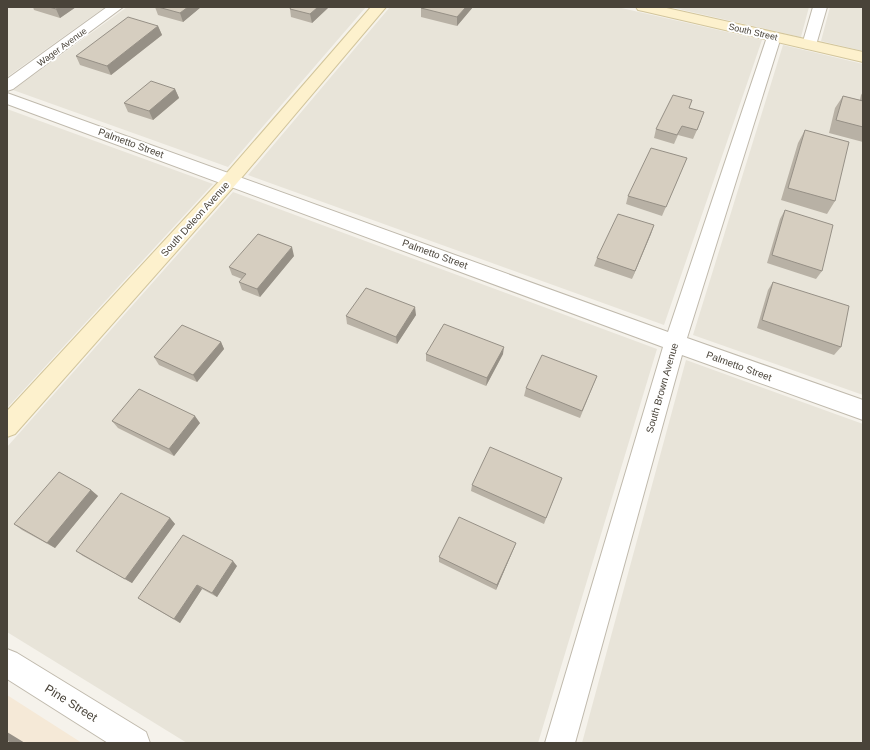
<svg xmlns="http://www.w3.org/2000/svg" width="870" height="750" font-family="Arial,sans-serif">
  <style>
    .residential { fill: #e8e4d9 }
    .commercial { fill: #f5e9d7 }
    .lines { fill: none; stroke-linecap: round; stroke-linejoin: round }
    .street-casing { stroke: #c0baad; stroke-width: 2 }
    .secondary-casing { stroke: #d2c59c; stroke-width: 2 }
    .street { fill: #fff; fill-rule: evenodd }
    .secondary { fill: #fdf1cd; fill-rule: evenodd }
    .wall { fill: #b8b1a5 }
    .shaded-wall { fill: #969086 }
    .building { fill: #d6cec0; stroke: #969086 }
    .labels { text-anchor: middle; dominant-baseline: central; stroke-width: 4; stroke-linejoin: round; paint-order: stroke }
    .far-street-label { font-size: 9px; fill: #494339; stroke: #fff }
    .street-label { font-size: 10px; fill: #494339; stroke: #fff }
    .near-street-label { font-size: 12px; fill: #494339; stroke: #fff }
  </style>
  <rect width="100%" height="100%" fill="#f5f2eb"/>
  <!-- residential -->
  <path class="residential" d="M7 7H105L7 77Z
    M127 7H366L228 167 13 90Z
    M390 7H617L762 40 664 325 248 175Z
    M670 7H809L801 37Z
    M830 7H863V51L821 41Z
    M783 45 863 64V395L693 335Z
    M7 109 213 184 7 408Z
    M233 192 657 349 538 743H187L7 632V447Z
    M686 360 863 424V743H582Z"/>
  <!-- commercial -->
  <path class="commercial" d="M7 695 82 743H7Z"/>
  <g class="lines">
    <!-- street casing -->
    <g class="street-casing">
      <path id="street" d="M107 7H123L13 89 7 91V79Z
        M813 7H827L816 45 814 48 809 49 804 48 802 45Z
        M774 33 779 34 781 37 687 338 863 400V420L682 355 575 743H545L663 347 7 104V93L668 332 767 37 769 34Z
        M7 649 17 653 146 732 150 743H108L7 679Z"/>
    </g>
    <!-- secondary casing -->
    <g class="secondary-casing">
      <path id="secondary" d="M371 7H386L237 183 15 434 7 437V411L225 175Z
        M636 7H662L863 52V62L643 11 638 10Z"/>
    </g>
    <!-- street -->
    <use href="#street" class="street"/>
    <!-- secondary -->
    <use href="#secondary" class="secondary"/>
  </g>
  <!-- wall -->
  <path class="wall" d="M33 7H76L60 18 34 10Z
    M155 7H201L183 22 158 15Z
    M329 7 312 23 291 17 290 9Z
    M422 7H473L457 26 421 17V8Z
    M158 26 162 35 111 75 80 65 76 56Z
    M175 89 179 98 153 120 128 112 124 103Z
    M863 92V142L829 133 835 108 843 96 860 100 861 95Z
    M692 100 689 108 701 121 693 139 678 135 674 144 654 138 656 129Z
    M805 130 835 201 827 214 781 200 798 143Z
    M687 158 662 216 626 204 628 196Z
    M785 210 822 271 816 279 767 263 780 219Z
    M654 225 632 279 594 266 597 258Z
    M294 256 260 297 242 290 239 282 242 279 232 275 229 267Z
    M773 282 841 347 834 355 757 328 768 290Z
    M416 315 397 344 347 324 346 316Z
    M221 342 224 349 197 382 159 365 154 357Z
    M426 354H503L486 386 426 361Z
    M597 376 580 418 524 396 526 388Z
    M112 421 200 423 174 456 118 428Z
    M562 478 544 524 471 491 472 485Z
    M91 490 98 496 55 548 22 530 14 524Z
    M170 518 175 524 132 583 83 556 76 551Z
    M516 543 514 548 496 590 439 562V557Z
    M237 566 217 597 202 589 180 623 144 602 138 598Z"/>
  <!-- shaded-wall -->
  <path class="shaded-wall" d="M59 7H76L60 18 56 9Z
    M188 7H201L183 22 180 13Z
    M318 7H329L312 23 310 14Z
    M466 7H473L457 26V17Z
    M158 26 162 35 111 75 107 66Z
    M175 89 179 98 153 120 149 111Z
    M654 225 651 234 632 279 635 271Z
    M292 247 294 256 260 297 257 289Z
    M415 307 416 315 397 344 396 337Z
    M221 342 224 349 197 382 193 375Z
    M504 347 503 354 486 386 487 378Z
    M195 416 200 423 174 456 169 449Z
    M91 490 98 496 55 548 47 543Z
    M170 518 175 524 132 583 125 579Z
    M516 543 514 548 496 590 497 585Z
    M233 561 237 566 217 597 212 593Z
    M197 585 202 589 180 623 174 619Z
    M7 732 25 743H12L7 740Z"/>
  <!-- building -->
  <path class="building" d="M49 7H59L56 9Z
    M158 7H188L180 13Z
    M291 7H318L310 14 290 9Z
    M422 7H466L457 17 421 8Z
    M128 17 158 26 107 66 76 56Z
    M151 81 175 89 149 111 124 103Z
    M673 95 692 100 689 108 704 112 697 130 682 126 677 135 656 129Z
    M843 96 863 101V127L836 120Z
    M805 130 849 142 835 201 788 188Z
    M651 148 687 158 666 207 628 196Z
    M785 210 833 225 822 271 772 255Z
    M618 214 654 225 635 271 597 258Z
    M258 234 292 247 257 289 239 282 246 274 229 267Z
    M773 282 849 306 841 347 762 320Z
    M366 288 415 307 396 337 346 316Z
    M444 324 504 347 487 378 426 354Z
    M182 325 221 342 193 375 154 357Z
    M542 355 597 376 582 411 526 388Z
    M139 389 195 416 169 449 112 421Z
    M490 447 562 478 546 518 472 485Z
    M59 472 91 490 47 543 14 524Z
    M121 493 170 518 125 579 76 551Z
    M459 517 516 543 497 585 439 557Z
    M183 535 233 561 212 593 197 585 174 619 138 598Z
    M7 740 12 743H7Z"/>
  <g class="labels">
    <!-- far-street labels -->
    <g class="far-street-label">
      <text transform="translate(753 32) rotate(13)">South Street</text>
      <text transform="translate(62 47) rotate(-36)">Wager Avenue</text>
    </g>
    <!-- street labels -->
    <g class="street-label">
      <text transform="translate(131 143) rotate(20)">Palmetto Street</text>
      <text transform="translate(195 219) rotate(-48)">South Deleon Avenue</text>
      <text transform="translate(435 254) rotate(20)">Palmetto Street</text>
      <text transform="translate(739 366) rotate(20)">Palmetto Street</text>
      <text transform="translate(662 388) rotate(-74)">South Brown Avenue</text>
    </g>
    <!-- near-street labels -->
    <g class="near-street-label">
      <text transform="translate(71 703) rotate(32)">Pine Street</text>
    </g>
  </g>
  <!-- border -->
  <rect width="870" height="750" fill="none" stroke="#494339" stroke-width="16"/>
</svg>
